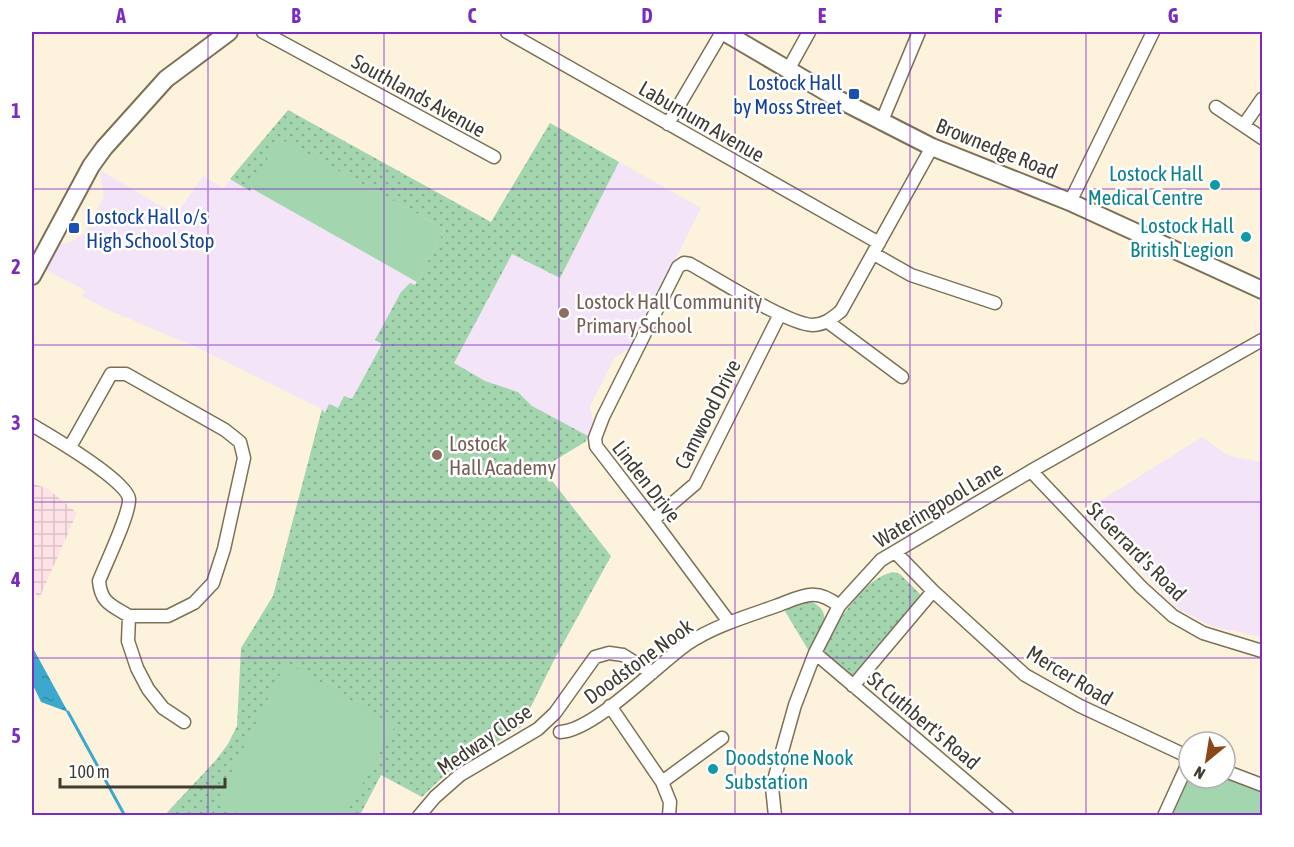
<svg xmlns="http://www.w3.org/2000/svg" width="1294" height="847" font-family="'Asap Condensed',sans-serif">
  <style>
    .industrial { fill: url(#industrial-grid) }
    .education { fill: #f3e4f7 }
    .grass { fill: url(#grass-dots) }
    .green { fill: #a3d6af }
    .water { fill: url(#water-ripples) }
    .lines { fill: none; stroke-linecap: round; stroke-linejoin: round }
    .stream { stroke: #3ca8cd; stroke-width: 3 }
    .street-casing { stroke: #7c7157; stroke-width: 15 }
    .secondary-casing { stroke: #7c7157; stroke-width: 20 }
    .street { stroke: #fff; stroke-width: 12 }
    .secondary { stroke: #fff; stroke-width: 16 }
    .grid { fill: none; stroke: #7b2cbf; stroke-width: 1.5; stroke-opacity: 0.55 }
    .transit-dot { fill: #1a4fb4; stroke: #fff; stroke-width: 2 }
    .culture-dot { fill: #0f9aa8; stroke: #fff; stroke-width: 2 }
    .education-dot { fill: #8d6e63; stroke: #fff; stroke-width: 2 }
    .labels { text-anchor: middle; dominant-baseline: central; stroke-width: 5; stroke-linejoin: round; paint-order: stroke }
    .transit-label { font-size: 21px; fill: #164399; stroke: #fff; text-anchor: end }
    .street-label { font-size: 21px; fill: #413c31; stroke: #fff }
    .culture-label { font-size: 21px; fill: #0d838f; stroke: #fff; text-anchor: end }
    .education-label { font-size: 21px; fill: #785e54; stroke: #fff; text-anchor: start }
    .neatline { fill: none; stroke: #7b2cbf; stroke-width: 2 }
    .grid-label { font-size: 20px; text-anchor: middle; font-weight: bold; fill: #7b2cbf }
  </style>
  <defs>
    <pattern id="industrial-grid" width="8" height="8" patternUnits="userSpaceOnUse" patternTransform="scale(1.5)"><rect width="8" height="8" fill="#fde2e6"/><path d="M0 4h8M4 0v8" fill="none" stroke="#dac3c6"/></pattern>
    <pattern id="grass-dots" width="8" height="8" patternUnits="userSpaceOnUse" patternTransform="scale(1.5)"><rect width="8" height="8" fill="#a3d6af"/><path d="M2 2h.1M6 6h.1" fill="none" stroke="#86af8f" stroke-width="1.8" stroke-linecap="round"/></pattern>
    <pattern id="water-ripples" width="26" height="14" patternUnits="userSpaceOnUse" patternTransform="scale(1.5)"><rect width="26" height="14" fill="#3ca8cd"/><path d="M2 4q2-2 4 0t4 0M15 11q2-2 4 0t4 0" fill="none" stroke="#348aa7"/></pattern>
  </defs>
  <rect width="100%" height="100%" fill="#fdf3dc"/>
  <!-- industrial -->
  <path class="industrial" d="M32 483 48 489 77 513 39 599 32 589Z"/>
  <!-- education -->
  <path class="education" d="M288 110 491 222 550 123 701 208 631 348 615 357 590 406 594 425 585 442 542 468 611 556 553 662 521 727 448 772 422 797 381 775 360 815H164L216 760 228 744 237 726 241 648 273 596 322 409 198 348 104 308 82 296 85 290 45 270 58 245 71 242 84 234 104 197 100 170 176 215 203 176 223 188Z
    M1202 437 1229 456 1262 462 1259 495 1262 496V637L1214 627 1183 611 1182 612 1083 512Z"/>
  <!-- grass -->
  <path class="grass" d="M288 110 491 222 550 123 619 162 560 278 512 254 454 363 485 381 518 392 532 406 588 436 585 442 542 468 611 556 553 662 521 727 448 772 422 797 381 775 360 815 164 816 216 760 228 744 237 726 241 648 273 596 322 409 325 413 329 404 338 408 344 396 352 399 382 344 375 340 401 292 410 283 415 285 445 229 279 139 250 191 230 179Z
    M893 572 900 574 923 597 852 678 821 652C836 625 861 579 893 572Z
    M807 600C838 611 821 633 810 653L783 608Z"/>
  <!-- green -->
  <path class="green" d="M279 138 445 229 417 282 251 188Z
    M286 662 395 726 345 815H241L217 801Z
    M1225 776 1262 790V815L1172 816 1189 778H1225Z"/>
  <!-- water -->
  <path class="water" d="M32 646 34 650 68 712 41 702 32 683Z"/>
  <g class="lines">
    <!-- stream -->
    <path class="stream" d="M68 712 125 816"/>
    <!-- street casing -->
    <g class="street-casing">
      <path id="street" d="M263 32 494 157
        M507 32 879 243
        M788 70 809 32
        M1216 107 1262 138
        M881 123 919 32
        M668 124 722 32
        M1244 125 1262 99
        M1070 202 1153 32
        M874 254 911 275 995 303
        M828 322 902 377
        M32 425C49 435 128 481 129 499 130 514 105 565 99 581 101 603 111 605 129 616L128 641 137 668 148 689 163 708 184 722
        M70 447 111 374H126L225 430 240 442 244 458 224 549 213 583 194 603 168 616H129
        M1031 471 1141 587 1173 616 1203 633 1262 651
        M653 520 695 484 780 314
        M895 552 933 591 1025 675 1080 706 1189 757
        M729 622 653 520 596 446 595 438 603 417 678 267 684 263 690 264C716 278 787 324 812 325 825 325 832 318 841 311L932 147
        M815 653 1007 816
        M853 686 933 591
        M610 706 662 782 670 802 669 816
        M560 732C594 731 657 665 687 644 714 626 745 617 776 606 801 597 815 586 839 606
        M1225 771 1262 785
        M662 782 722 738
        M419 816 435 797 460 775 538 729 555 713 595 657 609 653 623 655 652 673
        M775 816 772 787 795 705 815 653 839 606 881 560 1031 471 1262 340
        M1164 816 1189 761"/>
    </g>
    <!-- secondary casing -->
    <g class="secondary-casing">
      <path id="secondary" d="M724 32 838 99 932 147 1070 202 1262 290
        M32 276 91 166 104 148 166 79 229 32"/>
    </g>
    <!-- street -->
    <use href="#street" class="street"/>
    <!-- secondary -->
    <use href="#secondary" class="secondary"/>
  </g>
  <!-- grid -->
  <path class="grid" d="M208 32V816M384 32V816M559 32V816M735 32V816M910 32V816M1086 32V816M32 189H1262M32 345H1262M32 502H1262M32 658H1262"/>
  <!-- markers -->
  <g class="transit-dot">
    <rect x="848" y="88" width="12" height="12" rx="3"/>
    <rect x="68" y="222" width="12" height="12" rx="3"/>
  </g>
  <g class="culture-dot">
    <circle cx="1215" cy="185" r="6"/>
    <circle cx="1246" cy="237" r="6"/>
    <circle cx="713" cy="769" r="6"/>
  </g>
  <g class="education-dot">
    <circle cx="564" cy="313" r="6"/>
    <circle cx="437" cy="455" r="6"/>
  </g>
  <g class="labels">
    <!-- transit labels -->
    <g class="transit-label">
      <text x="842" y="82">Lostock Hall<tspan x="842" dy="24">by Moss Street</tspan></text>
      <text x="86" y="216" text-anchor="start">Lostock Hall o/s<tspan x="86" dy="24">High School Stop</tspan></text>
    </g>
    <!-- street labels -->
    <g class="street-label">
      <text transform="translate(419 95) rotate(29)">Southlands Avenue</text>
      <text transform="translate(702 121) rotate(30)">Laburnum Avenue</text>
      <text transform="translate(997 148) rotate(22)">Brownedge Road</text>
      <text transform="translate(707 414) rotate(-63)">Camwood Drive</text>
      <text transform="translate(647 481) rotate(52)">Linden Drive</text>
      <text transform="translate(938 504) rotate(-31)">Wateringpool Lane</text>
      <text transform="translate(1137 551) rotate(45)">St Gerrard's Road</text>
      <text transform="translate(638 661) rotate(-36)">Doodstone Nook</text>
      <text transform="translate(1070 675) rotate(31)">Mercer Road</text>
      <text transform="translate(924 720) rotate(40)">St Cuthbert's Road</text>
      <text transform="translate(484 739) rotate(-34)">Medway Close</text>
    </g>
    <!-- culture labels -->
    <g class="culture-label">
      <text x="1203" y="173">Lostock Hall<tspan x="1203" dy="24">Medical Centre</tspan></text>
      <text x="1234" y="225">Lostock Hall<tspan x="1234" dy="24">British Legion</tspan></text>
      <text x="725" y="757" text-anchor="start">Doodstone Nook<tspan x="725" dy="24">Substation</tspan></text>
    </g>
    <!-- education labels -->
    <g class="education-label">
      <text x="576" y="301">Lostock Hall Community<tspan x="576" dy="24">Primary School</tspan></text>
      <text x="449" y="443">Lostock<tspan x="449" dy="24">Hall Academy</tspan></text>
    </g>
  </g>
  <!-- border -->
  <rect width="1294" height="847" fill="none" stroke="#ffffff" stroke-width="66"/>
  <!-- north arrow -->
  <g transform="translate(1207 760) rotate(210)"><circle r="28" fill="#ffffff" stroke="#b3b1ad" stroke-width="1.5"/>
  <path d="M0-4.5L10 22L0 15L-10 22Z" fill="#8a4719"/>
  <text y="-9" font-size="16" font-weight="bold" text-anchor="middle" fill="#413c31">N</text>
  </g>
  <!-- scale -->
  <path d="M60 778v9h165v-9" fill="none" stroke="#413c31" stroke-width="3"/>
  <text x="69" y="778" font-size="18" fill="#413c31" stroke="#ffffff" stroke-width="4.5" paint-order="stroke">100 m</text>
  <rect x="33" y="33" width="1228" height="781" class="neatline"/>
  <g class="grid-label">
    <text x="121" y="23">A</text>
    <text x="296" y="23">B</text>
    <text x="472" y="23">C</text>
    <text x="647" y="23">D</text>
    <text x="822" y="23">E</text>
    <text x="998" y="23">F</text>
    <text x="1173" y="23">G</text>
    <text x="16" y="118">1</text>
    <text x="16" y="274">2</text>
    <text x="16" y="430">3</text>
    <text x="16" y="587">4</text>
    <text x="16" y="743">5</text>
  </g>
</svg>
